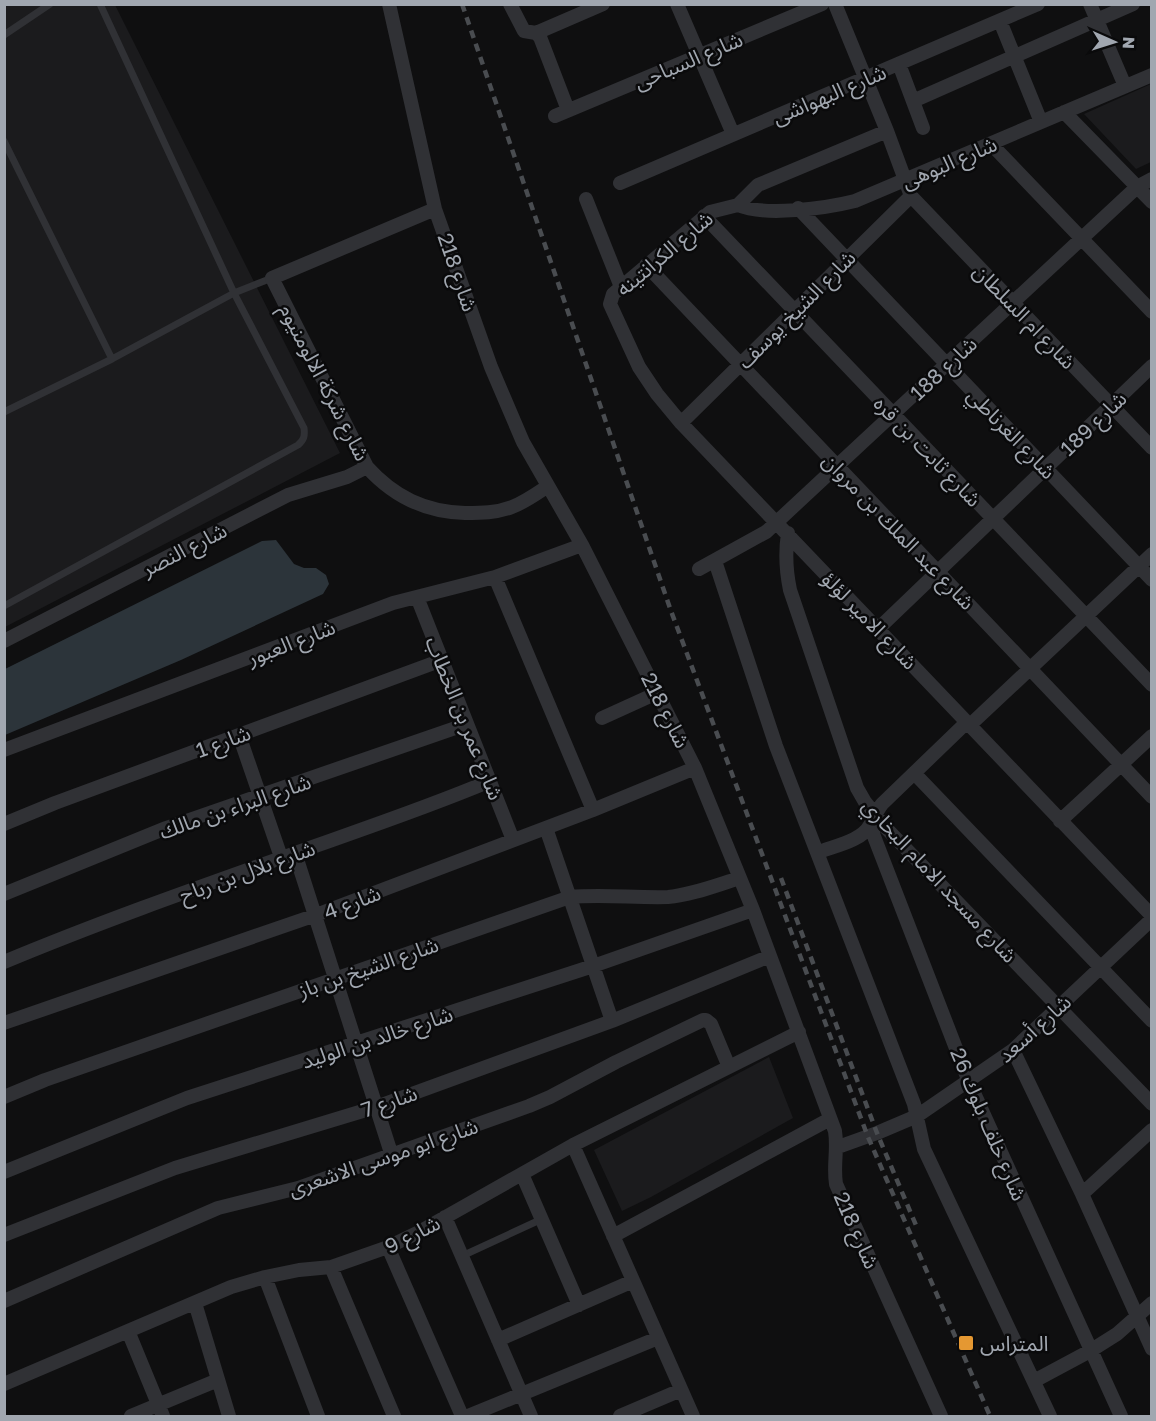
<svg xmlns="http://www.w3.org/2000/svg" width="1156" height="1421" font-family="'Golos Text','Noto Sans Arabic',sans-serif">
  <style>
    .built { fill: #1b1b1d }
    .water { fill: #2c343a }
    .lines { fill: none; stroke-linecap: round; stroke-linejoin: round }
    .service { stroke: #303135; stroke-width: 7 }
    .minor { stroke: #303135; stroke-width: 14 }
    .rail { stroke: #494c50; stroke-width: 4.5; stroke-dasharray: 8 6; stroke-linecap: butt }
    .poi-dot { fill: #e59832; stroke: #0a0a0b; stroke-width: 2 }
    .labels { text-anchor: middle; dominant-baseline: central; stroke-width: 5; stroke-linejoin: round; paint-order: stroke }
    .street-label { font-size: 21px; fill: #a1a7b0; stroke: #0a0a0b }
    .poi-label { font-size: 21px; fill: #a1a7b0; stroke: #0a0a0b; text-anchor: start }
  </style>
  <rect width="100%" height="100%" fill="#0f0f10"/>
  <!-- built -->
  <path class="built" d="M5 5H115L340 453 5 627Z
    M1151 84V162L1136 169 1084 114Z
    M769 1057 793 1118 651 1197 622 1211 594 1150Z"/>
  <!-- water -->
  <path class="water" d="M276 540 294 564 304 568H316L326 575 329 584 323 594 181 660 5 735V669L262 541Z"/>
  <g class="lines">
    <!-- service -->
    <path class="service" d="M4 35 50 4
      M4 141 112 359
      M4 412 112 359 234 293 272 278
      M4 606 298 445C304 440 305 436 304 428L234 293 100 4
      M462 1256 542 1219"/>
    <!-- minor -->
    <path class="minor" d="M389 4 435 209 491 367 523 442 582 545 695 768 753 910 835 1131C838 1150 833 1165 836 1184L941 1416
      M510 4 524 31 536 33 540 37 568 110
      M677 4 733 134
      M835 4 887 131 911 196 1152 448
      M1090 4 1125 86
      M1000 21 1041 122
      M536 33 603 4
      M899 64 923 128
      M913 101 1133 4
      M1064 112 1152 202
      M555 116 822 4
      M887 131 758 185 738 205 710 212 613 294 610 304 639 367 657 394 681 423 1152 916
      M991 144 1152 312
      M620 183 1038 4
      M586 199 621 287
      M738 205C764 217 827 208 855 201L1152 75
      M798 208 1152 580
      M435 209 272 278 367 467C394 497 425 512 465 513 481 513 496 513 512 507 525 502 536 494 548 486
      M704 216 1152 685
      M646 265 1152 797
      M681 423 911 196
      M788 533C785 553 786 571 790 590L857 788 865 802 886 828 1152 1104
      M715 561 776 746 914 1104 924 1149 1050 1416
      M699 569 766 532 1137 187 1152 179
      M495 577 593 810
      M417 597 513 840
      M879 628 1152 366
      M4 641 288 495 347 477 367 467
      M602 718 657 693
      M970 725 1152 554
      M239 735 281 857
      M4 750 393 603 495 577 582 545
      M915 774 1152 1021
      M1060 821 1152 736
      M4 824 55 803 442 660
      M870 826 969 1082 1121 1416
      M546 828 612 1021
      M819 852C834 846 862 841 870 825 874 818 876 812 882 804L967 722
      M295 853 392 1156
      M4 894 166 828 467 724
      M4 962C95 924 188 891 281 858 351 833 421 810 490 781
      M4 1023 316 915 593 810 695 768
      M1013 1050 1082 1194 1152 1349
      M4 1097 45 1080 570 897C602 894 635 898 668 897 692 895 717 885 740 878
      M573 1145 693 1416
      M838 1147 877 1133 917 1116 1013 1050 1152 919
      M4 1172 187 1098 593 966 753 910
      M522 1174 579 1305
      M1082 1194 1152 1130
      M445 1217 531 1416
      M4 1235 175 1168 376 1107 612 1021 770 956
      M613 1236 830 1119
      M388 1247 462 1416
      M331 1267 394 1416
      M265 1277 318 1416
      M4 1301 218 1208 298 1188 529 1106 550 1097 616 1062 703 1020H706L711 1024 729 1067
      M195 1303 229 1416
      M128 1331 163 1416
      M498 1340 633 1281
      M1034 1381 1090 1351 1117 1334 1152 1303
      M4 1384 231 1287 265 1277 299 1270 331 1267 388 1247 419 1232 573 1145 799 1032
      M131 1416 218 1380
      M468 1416 658 1338
      M620 1416 681 1390"/>
    <!-- rail -->
    <path class="rail" d="M462 4 671 611 868 1137 990 1416
      M781 878 877 1133 918 1230"/>
  </g>
  <!-- markers -->
  <rect class="poi-dot" x="958" y="1335" width="16" height="16" rx="3"/>
  <g class="labels">
    <!-- street labels -->
    <g class="street-label">
      <text transform="translate(688 60) rotate(-23)">شارع السباحى</text>
      <text transform="translate(829 94) rotate(-23)">شارع البهواشى</text>
      <text transform="translate(949 162) rotate(-23)">شارع البوهى</text>
      <text transform="translate(664 253) rotate(-40)">شارع الكرانتينه</text>
      <text transform="translate(458 272) rotate(71)">شارع 218</text>
      <text transform="translate(796 309) rotate(-45)">شارع الشيخ يوسف</text>
      <text transform="translate(1025 316) rotate(46)">شارع ام السلطان</text>
      <text transform="translate(943 368) rotate(-43)">شارع 188</text>
      <text transform="translate(325 382) rotate(63)">شارع شركة الالومنيوم</text>
      <text transform="translate(1093 423) rotate(-44)">شارع 189</text>
      <text transform="translate(1012 433) rotate(46)">شارع الغرناطي</text>
      <text transform="translate(928 451) rotate(46)">شارع ثابت بن قره</text>
      <text transform="translate(899 531) rotate(46)">شارع عبد الملك بن مروان</text>
      <text transform="translate(184 549) rotate(-27)">شارع النصر</text>
      <text transform="translate(870 620) rotate(46)">شارع الامير لؤلؤ</text>
      <text transform="translate(291 642) rotate(-21)">شارع العبور</text>
      <text transform="translate(666 710) rotate(63)">شارع 218</text>
      <text transform="translate(465 718) rotate(68)">شارع عمر بن الخطاب</text>
      <text transform="translate(223 741) rotate(-20)">شارع 1</text>
      <text transform="translate(235 806) rotate(-19)">شارع البراء بن مالك</text>
      <text transform="translate(247 871) rotate(-20)">شارع بلال بن رباح</text>
      <text transform="translate(940 880) rotate(47)">شارع مسجد الامام البخاري</text>
      <text transform="translate(352 902) rotate(-21)">شارع 4</text>
      <text transform="translate(368 967) rotate(-19)">شارع الشيخ بن باز</text>
      <text transform="translate(1034 1028) rotate(-42)">شارع أسعد</text>
      <text transform="translate(377 1037) rotate(-18)">شارع خالد بن الوليد</text>
      <text transform="translate(389 1101) rotate(-19)">شارع 7</text>
      <text transform="translate(989 1124) rotate(67)">شارع خلف بلوك 26</text>
      <text transform="translate(383 1157) rotate(-19)">شارع ابو موسى الاشعرى</text>
      <text transform="translate(857 1230) rotate(66)">شارع 218</text>
      <text transform="translate(412 1234) rotate(-27)">شارع 9</text>
    </g>
    <!-- poi labels -->
    <g class="poi-label">
      <text x="980" y="1343">المتراس</text>
    </g>
  </g>
  <!-- border -->
  <rect width="1156" height="1421" fill="none" stroke="#a1a7b0" stroke-width="12"/>
  <!-- north arrow -->
  <g transform="translate(1114 42) rotate(93)" stroke="#0a0a0b" stroke-width="4.5" paint-order="stroke">
  <path d="M0-4.5L10 22L0 15L-10 22Z" fill="#a1a7b0"/>
  <text y="-9" font-size="16" font-weight="bold" text-anchor="middle" fill="#a1a7b0">N</text>
  </g>
</svg>
